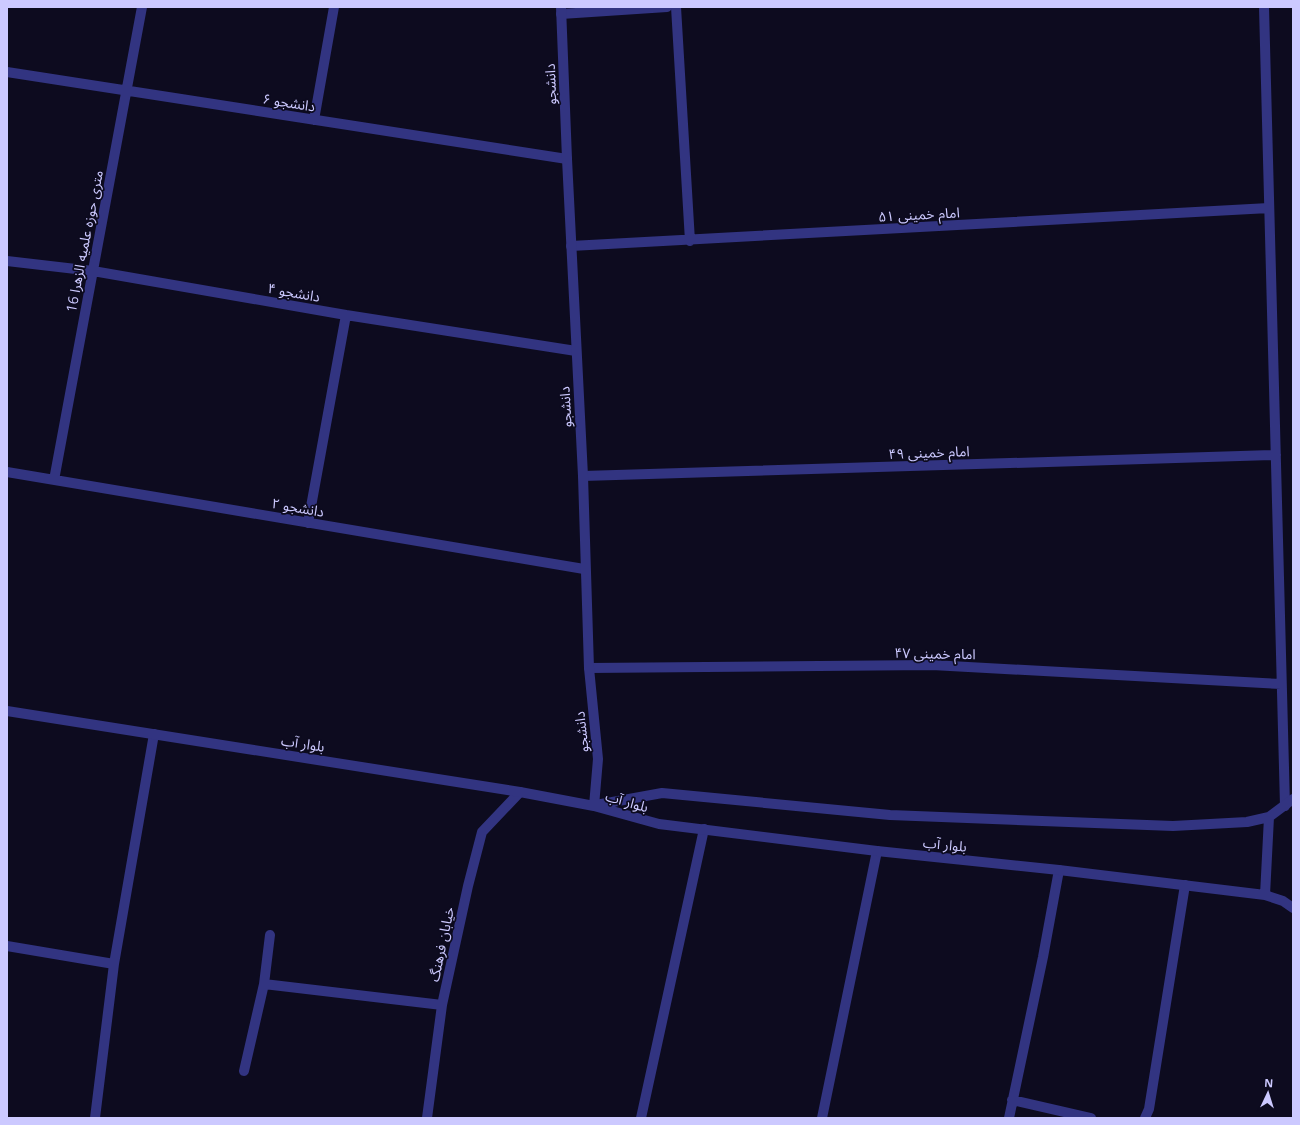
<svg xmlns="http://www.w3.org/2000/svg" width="1300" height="1125" font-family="'Open Sans','Noto Sans Arabic',sans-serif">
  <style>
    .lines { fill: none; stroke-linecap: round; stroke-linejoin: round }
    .minor { stroke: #323481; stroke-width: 10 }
    .tertiary { stroke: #323481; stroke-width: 10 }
    .labels { text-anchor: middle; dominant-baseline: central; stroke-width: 3.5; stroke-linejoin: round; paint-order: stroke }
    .street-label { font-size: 14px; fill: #ccc9ff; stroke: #0d0b1f }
  </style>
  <rect width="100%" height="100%" fill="#0d0b1f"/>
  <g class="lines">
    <!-- minor -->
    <path class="minor" d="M676 7 690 241
      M1264 7 1285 806
      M561 14 667 7
      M7 72 567 159
      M314 120 334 7
      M571 246 1269 208
      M7 261 93 271 346 315 576 351
      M7 472 584 569
      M583 476 1276 455
      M54 480 142 7
      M308 523 346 315
      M589 668 932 665 1281 684
      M7 946 114 964
      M264 984 442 1005
      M244 1071 264 984 270 935
      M1012 1100 1091 1118
      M95 1118 114 964 154 734
      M427 1118 442 1005 468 886 482 832 520 792
      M641 1118 704 829
      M822 1118 877 851
      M1009 1118 1043 957 1059 870
      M1145 1118 1149 1109 1185 885"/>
    <!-- tertiary -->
    <path class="tertiary" d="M561 7 567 159 583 476 589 668 598 759 594 806
      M7 711 520 792 594 806 659 824 877 851 1059 870 1265 895 1283 901 1293 908
      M596 805 662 793 890 815 1173 826 1247 822 1269 817 1293 799
      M1265 895 1269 817"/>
  </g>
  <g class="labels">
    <!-- street labels -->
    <g class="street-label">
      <text transform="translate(550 84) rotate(-92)">دانشجو</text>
      <text transform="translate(289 102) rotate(9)">دانشجو ۶</text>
      <text transform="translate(919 214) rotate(-3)">امام خمینی ۵۱</text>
      <text transform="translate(84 241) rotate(-79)">16 متری حوزه علمیه الزهرا</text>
      <text transform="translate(294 292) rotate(10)">دانشجو ۴</text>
      <text transform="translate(565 407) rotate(-93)">دانشجو</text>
      <text transform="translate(929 452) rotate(-2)">امام خمینی ۴۹</text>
      <text transform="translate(298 507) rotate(10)">دانشجو ۲</text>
      <text transform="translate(935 653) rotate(1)">امام خمینی ۴۷</text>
      <text transform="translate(581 732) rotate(-96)">دانشجو</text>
      <text transform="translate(303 743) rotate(9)">بلوار آب</text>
      <text transform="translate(627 801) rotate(16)">بلوار آب</text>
      <text transform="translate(945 844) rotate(6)">بلوار آب</text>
      <text transform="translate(441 944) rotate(-78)">خیابان فرهنگ</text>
    </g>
  </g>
  <!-- border -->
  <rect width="1300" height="1125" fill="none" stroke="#ccc9ff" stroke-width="16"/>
  <!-- north arrow -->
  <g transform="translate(1268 1093) rotate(4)" stroke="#0d0b1f" stroke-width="3" paint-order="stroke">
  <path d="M0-3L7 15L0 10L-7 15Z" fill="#ccc9ff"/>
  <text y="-6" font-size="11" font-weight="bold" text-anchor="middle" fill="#ccc9ff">N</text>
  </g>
</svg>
